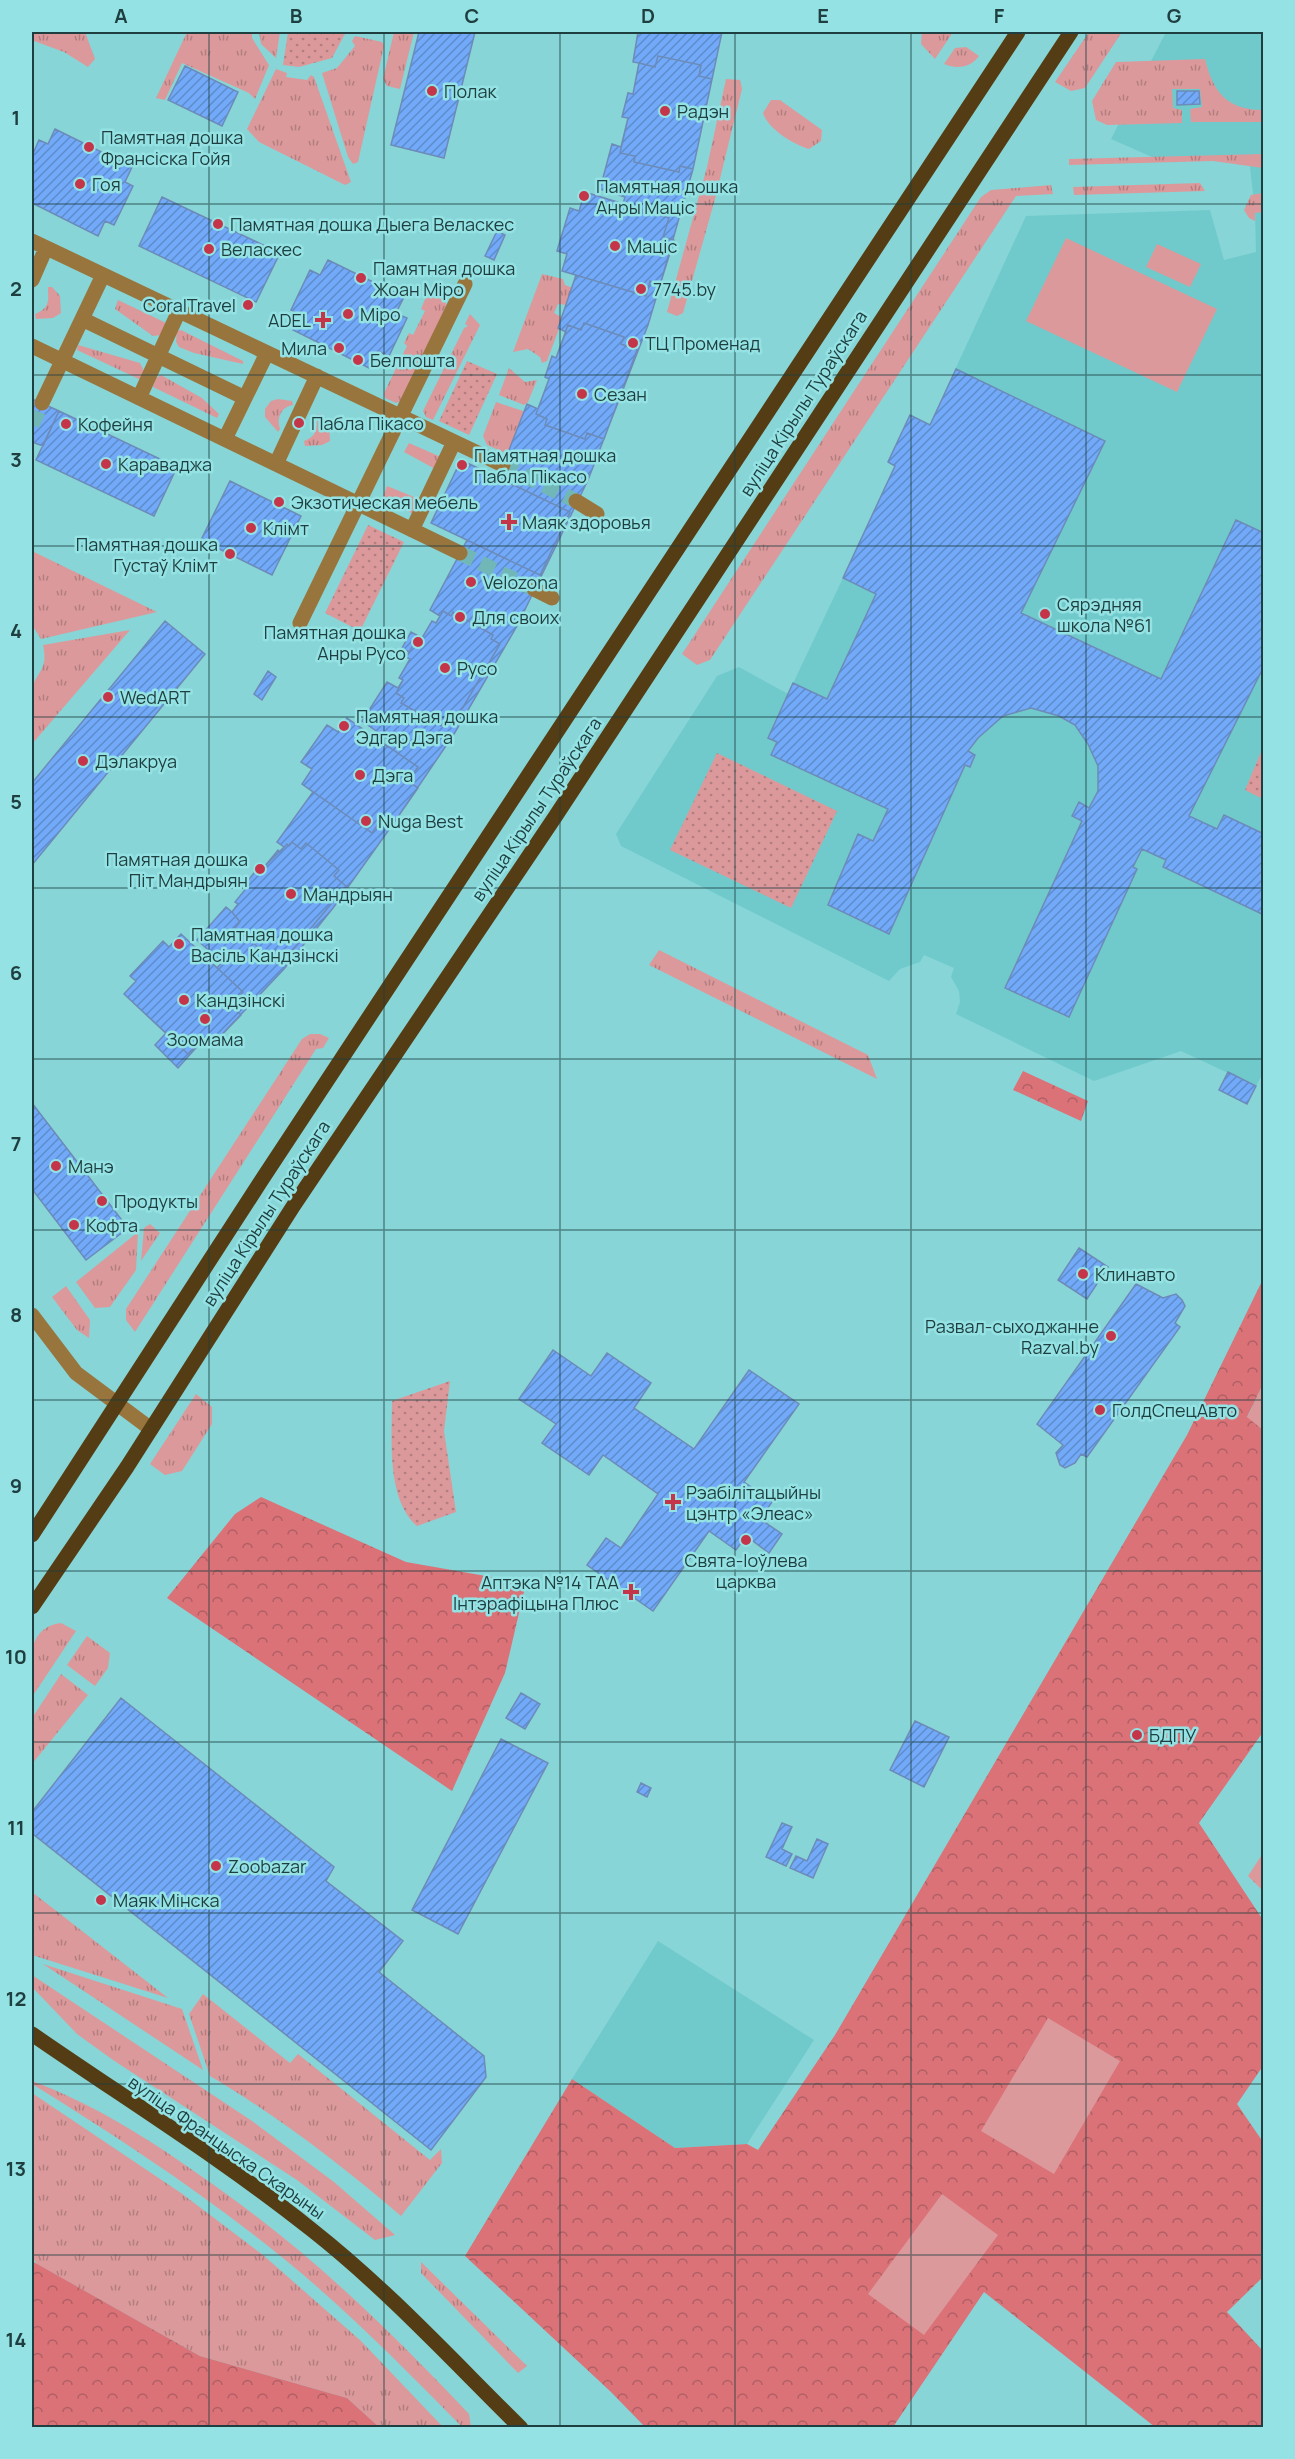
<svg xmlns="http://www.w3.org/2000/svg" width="1295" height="2459" font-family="Manrope,sans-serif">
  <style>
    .built { fill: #70cacb }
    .grass { fill: url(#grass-tufts) }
    .forest { fill: url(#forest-crowns) }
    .park { fill: url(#park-dots) }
    .garden { fill: #dc999b }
    .building { fill: url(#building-hatch); stroke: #6c8bb8; stroke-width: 1.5 }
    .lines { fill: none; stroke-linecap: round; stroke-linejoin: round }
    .minor-tunnel { stroke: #72b7b8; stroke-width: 15; stroke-dasharray: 15 8; stroke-linecap: butt }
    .minor { stroke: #99753e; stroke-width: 15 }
    .major { stroke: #543d14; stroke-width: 15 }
    .grid { fill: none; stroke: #1e3e3f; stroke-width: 1.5; stroke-opacity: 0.55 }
    .poi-dot { fill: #c5354a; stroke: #94e2e3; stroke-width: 2 }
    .labels { text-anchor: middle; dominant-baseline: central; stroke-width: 5; stroke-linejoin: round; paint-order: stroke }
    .poi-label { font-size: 18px; fill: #1e3e3f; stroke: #94e2e3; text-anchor: start }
    .street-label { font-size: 18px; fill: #1e3e3f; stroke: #94e2e3 }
    .neatline { fill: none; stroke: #1e3e3f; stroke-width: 2 }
    .grid-label { font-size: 20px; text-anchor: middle; font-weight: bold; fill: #1e3e3f }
  </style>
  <defs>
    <pattern id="grass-tufts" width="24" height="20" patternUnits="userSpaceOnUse" patternTransform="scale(1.5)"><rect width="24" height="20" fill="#dc999b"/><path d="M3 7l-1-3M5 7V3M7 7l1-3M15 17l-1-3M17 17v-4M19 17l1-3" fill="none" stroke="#b27e80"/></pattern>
    <pattern id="forest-crowns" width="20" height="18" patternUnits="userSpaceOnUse" patternTransform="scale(1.5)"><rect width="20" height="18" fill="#da7278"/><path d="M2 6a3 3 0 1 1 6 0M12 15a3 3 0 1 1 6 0" fill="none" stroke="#b05f64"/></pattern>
    <pattern id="park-dots" width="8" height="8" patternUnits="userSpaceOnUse" patternTransform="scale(1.5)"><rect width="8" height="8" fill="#dc999b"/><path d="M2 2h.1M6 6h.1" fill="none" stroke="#b27e80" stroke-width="1.8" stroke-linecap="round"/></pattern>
    <pattern id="building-hatch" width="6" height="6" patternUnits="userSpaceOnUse" patternTransform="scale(1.5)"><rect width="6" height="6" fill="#72aaf9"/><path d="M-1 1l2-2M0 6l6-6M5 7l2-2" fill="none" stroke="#5d8ccb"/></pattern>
  </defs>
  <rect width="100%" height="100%" fill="#87d5d6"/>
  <!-- built -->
  <path class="built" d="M1166 32H1263L1264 1071 1256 1086 1181 1051 1094 1081 956 1014 960 1002 959 991 951 977 954 968 924 955 920 962 900 969 889 981 621 846 616 834 717 676 739 667 788 694 896 466 888 462 910 415 930 424 1026 216 1210 210 1224 260 1256 252 1255 212 1249 158 1159 160 1111 139Z
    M658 1941 814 2040 747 2144 675 2148 572 2079Z"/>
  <!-- grass -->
  <path class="grass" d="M32 32H85L95 59 88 67 64 52 34 41Z
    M187 32H252V38L269 65 255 99 249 93 182 63 165 100 156 98Z
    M259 32H280L276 58 261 44Z
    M394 32H414L400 89 387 86 383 79Z
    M922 32H953L935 59 921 44Z
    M1089 32H1122L1085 88 1071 91 1055 82Z
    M355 36 382 42 384 46 358 162 353 164 348 157 322 73 337 68 355 46 352 41Z
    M966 47 979 56C971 67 958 70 944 64L955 48Z
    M1205 59C1213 92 1227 110 1263 110V122H1191L1190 109 1202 107 1200 89H1172L1173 108 1182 110V123L1107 125 1096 120 1092 101 1116 62Z
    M276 69 287 73 286 77 307 80 311 75 314 77 351 182 345 185 259 142 247 129Z
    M726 79 740 80 742 89 715 199 683 313 677 316 667 312 707 167Z
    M771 100H780L822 130 821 141 809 149C793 144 768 129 763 113Z
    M1263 154V168L1213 161 1069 165V159Z
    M1200 183 1205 191 1074 195 1073 187Z
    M1051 185 1053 194 1016 196 710 660 697 665 682 654 981 197 991 190Z
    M1263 193V212L1255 213V221L1249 218 1244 210 1251 195Z
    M542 274 563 279 565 285 573 288 567 305 558 304 554 313 563 318 547 361 542 363 540 357 528 349 513 352Z
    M48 287H52L60 296 61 313 53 318 36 319 35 314C51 307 48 300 48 287Z
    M430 287 443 293 448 311 418 362 404 400 396 403 385 398 384 393 407 346 404 343 409 333 413 335 425 311 421 309Z
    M118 300 164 322 167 325 161 335 153 336 115 309Z
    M470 314 480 325 433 420 426 417 423 411 464 328 468 326 465 324Z
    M181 330 243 361V364L194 353 179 347 176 342 177 331Z
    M78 345 140 363 144 371 141 380 77 350Z
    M509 368 525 382 537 380 528 402 524 405 499 395Z
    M161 375 202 398 219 414 217 418 153 387 155 379Z
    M278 399 292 401 293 405C281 407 276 418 280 429L278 432 265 417V409L271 401Z
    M496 402 523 411 527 421 508 454 487 445 483 436Z
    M317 414H321L329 424 330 441 322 445 305 446 304 441C319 435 317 426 317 414Z
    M409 443 450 461 437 470 404 452Z
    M387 486 414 497 424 505 420 517 382 499Z
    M32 551 157 612 41 639 32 625Z
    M130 630 32 744C31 727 28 707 32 690 35 672 49 671 43 645Z
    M659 950 868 1055 877 1079 649 965Z
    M310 1034H320L329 1038 323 1048 316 1049 135 1332 126 1320V1309L302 1039Z
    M150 1224 160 1233 141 1261 144 1228Z
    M138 1232 136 1270 110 1307 95 1308 76 1282Z
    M66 1286 90 1320 89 1338 77 1330 52 1297Z
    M1263 1384V1430L1247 1418Z
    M196 1394 212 1407V1424L182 1471 165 1475 150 1464Z
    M61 1623 76 1631 32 1697C31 1669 23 1628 61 1623Z
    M87 1636 110 1653 108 1668 95 1686 67 1665Z
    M61 1674 88 1695 32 1764V1718Z
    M1263 1853V1891L1248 1876Z
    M32 1892 168 1998 32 1955Z
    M43 1964 182 2009 203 2070Z
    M32 1975 252 2121 334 2182 395 2235 375 2240 297 2180 113 2060 77 2034 32 1987Z
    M203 1994 290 2063 298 2054 430 2160 441 2149 442 2163 401 2216C340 2164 279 2117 210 2076L189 2014Z
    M32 2081C95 2105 146 2137 201 2176 305 2248 383 2323 469 2414L471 2427H462C405 2369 347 2310 283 2258 204 2194 118 2137 32 2084Z
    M32 2093 181 2193 263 2255 361 2341 443 2427H379L347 2398 200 2356 37 2264 32 2257Z
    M421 2262 527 2366 518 2373 421 2273Z"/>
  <!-- forest -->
  <path class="forest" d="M1023 1071 1088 1101 1081 1121 1013 1090Z
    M1263 1279V1384L1247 1417 1263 1430V1732L1199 1823 1263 1920V2066L1237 2104 1263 2142V2277L1227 2312 1263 2351V2427H1155L984 2292 893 2427H645L611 2392 465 2256 572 2079 675 2148 747 2144 758 2150 835 2035 1187 1435Z
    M261 1497 406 1562 526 1583 505 1673 452 1791 167 1598 235 1514Z
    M32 2261 200 2356 347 2398 379 2427H32Z"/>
  <!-- park -->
  <path class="park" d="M288 32H346L332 58 299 67 283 65Z
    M467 361 497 374 469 435 439 421Z
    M368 525 404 542 360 631 325 613Z
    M1263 747V799L1245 790Z
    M717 753 837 811 791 908 670 850Z
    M450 1381 444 1431 456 1512 417 1526C386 1499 392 1439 392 1401Z"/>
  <!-- garden -->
  <path class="garden" d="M1066 238 1217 309 1177 392 1026 321Z
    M1157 244 1201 264 1190 287 1146 267Z
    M1048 2018 1120 2061 1054 2174 981 2131Z
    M942 2194 998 2235 924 2335 868 2294Z"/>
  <!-- building -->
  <path class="building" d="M419 32H475L444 158 391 145Z
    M638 32H722L693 169 660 285 648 325 588 480 517 626 454 734 393 824 333 908 284 969 210 1047 203 1040 178 1068 155 1045 166 1033 124 994 136 981 130 976 163 941 169 947 181 934 217 968 222 962 197 940 226 907 232 912 238 904 235 902 249 885 246 883 262 863 265 866 284 847 277 842 313 792 302 784 312 769 301 762 327 725 338 732 347 718 388 747 392 742 362 721 387 682 398 688 403 680 399 678 410 659 406 657 409 652 402 648 411 632 422 638 432 621 436 623 440 616 430 610 467 540 431 523 461 460 498 478 527 404 538 409 549 379 545 377 552 356 556 358 566 332 558 328 576 275 562 271 567 254 557 251 570 208 579 211 585 192 623 204 625 197 600 189 612 144 621 147 628 118 622 117 628 93 633 94 639 63 633 62Z
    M658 56 701 65 699 76 712 79 693 169 680 166 679 172 634 162 635 156 620 153 628 118 622 117 628 93 633 94 639 63 655 67Z
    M185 66 238 92 222 126 168 100Z
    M1177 91H1199L1200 104 1177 105Z
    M55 129 132 167 125 182 133 186 114 225 105 221 98 236 32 203V156L39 140 48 144Z
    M585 192 669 218 663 237 674 240 660 285 650 281 646 296 562 271 567 254 557 251 570 208 579 211Z
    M162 197 280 253 256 302 139 246Z
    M497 231 505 235 494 260 485 256Z
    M328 260 404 297 396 313 407 318 389 356 378 351 369 368 293 330 300 315 291 310 310 270 320 275Z
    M584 323 624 337 621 344 637 350 604 439 587 433 585 439 545 425 547 419 536 414 549 379 545 377 552 356 556 358 568 325 581 330Z
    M956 369 1105 441 1021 613 1161 679 1236 520 1264 533V666L1189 816 1217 829 1224 815 1264 834V915L1163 867 1166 860 1142 849 1133 867 1137 869 1069 1017 1005 988 1082 821 1072 816 1079 802 1089 808 1098 791V766L1088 744 1075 725 1059 716 1031 708 1003 716 978 738 968 751 975 755 970 767 965 765 889 934 828 905 858 834 873 841 888 809 771 755 777 742 768 738 793 683 827 699 876 594 843 578 895 466 888 462 910 415 930 425Z
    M32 399 59 411 43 446 32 442Z
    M59 411 177 467 154 516 36 460Z
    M461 460 570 512 540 575 431 523Z
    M230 481 301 516 272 575 201 540Z
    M443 611 451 616 453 612 493 635 491 639 500 644 452 726 444 721 441 726 401 703 404 698 396 693 403 680 399 678 410 659 406 657 409 652 418 636 422 638 432 621 436 623Z
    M165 621 205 654 32 865V783Z
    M268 671 276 677 262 700 254 694Z
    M347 718 418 767 408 781 418 788 393 824 383 817 372 833 302 784 312 769 301 762 327 725 338 732Z
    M292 842 301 849 306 843 339 870 334 876 346 886 286 958 276 950 270 957 235 928 240 922 232 912 238 904 235 902 249 885 246 883 262 863 265 866 278 850 280 852 287 844 289 846Z
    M181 934 243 992 231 1006 241 1015 210 1047 203 1040 188 1054 124 994 136 981 130 976 163 941 169 947Z
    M1228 1072 1256 1086 1247 1104 1219 1090Z
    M32 1103 128 1228 86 1260 32 1189Z
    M1079 1248 1108 1267 1087 1299 1058 1280Z
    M1136 1284 1163 1298 1176 1294 1182 1300 1185 1306 1175 1323 1180 1327 1087 1457 1081 1454 1075 1463 1065 1468 1060 1465 1056 1453 1063 1445 1037 1424Z
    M553 1350 591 1376 607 1353 651 1383 634 1408 694 1449 749 1370 799 1404 744 1482 772 1502 760 1519 782 1534 769 1553 746 1536 736 1550 709 1531 653 1611 587 1565 606 1538 621 1548 658 1494 603 1455 589 1475 542 1443 556 1424 519 1399Z
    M521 1693 540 1704 525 1729 506 1718Z
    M121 1698 334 1867 326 1881 403 1941 379 1972 484 2056 486 2077 431 2150 33 1834 32 1812Z
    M915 1721 949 1737 924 1787 890 1770Z
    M501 1739 548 1763 458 1934 412 1910Z
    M641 1783 651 1788 647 1797 637 1792Z
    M782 1823 792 1827 782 1849 792 1854 786 1866 766 1857Z
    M817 1839 828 1844 813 1878 790 1868 796 1856 807 1861Z"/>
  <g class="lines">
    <!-- minor-tunnel -->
    <path class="minor-tunnel" d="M32 425 42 403
      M503 465 576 501
      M460 553 534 589"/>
    <!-- minor -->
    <path class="minor" d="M32 241 503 465
      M32 280 46 248
      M82 319 245 398
      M32 346 460 553
      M139 398 179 311
      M42 403 103 275
      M225 439 267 353
      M276 464 317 376
      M576 501 597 514
      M412 530 454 442
      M534 589 552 598
      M300 623 465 284
      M32 1315 76 1373 151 1429"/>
    <!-- major -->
    <path class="major" d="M32 1535 261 1181 1018 32
      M32 1607 127 1467 294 1205 555 817 1071 32
      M32 2034C126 2099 223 2159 312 2230 387 2289 453 2361 521 2428"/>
  </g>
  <!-- grid -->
  <path class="grid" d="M209 32V2428M384 32V2428M560 32V2428M735 32V2428M911 32V2428M1086 32V2428M32 204H1264M32 375H1264M32 546H1264M32 717H1264M32 888H1264M32 1059H1264M32 1230H1264M32 1400H1264M32 1571H1264M32 1742H1264M32 1913H1264M32 2084H1264M32 2255H1264"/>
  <!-- markers -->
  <g class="poi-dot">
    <circle cx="432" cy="91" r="6"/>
    <circle cx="665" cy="111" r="6"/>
    <circle cx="89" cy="147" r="6"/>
    <circle cx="80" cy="184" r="6"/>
    <circle cx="584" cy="196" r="6"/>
    <circle cx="218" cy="224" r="6"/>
    <circle cx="615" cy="246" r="6"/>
    <circle cx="209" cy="249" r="6"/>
    <circle cx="361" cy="278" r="6"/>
    <circle cx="641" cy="289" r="6"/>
    <circle cx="248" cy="305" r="6"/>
    <circle cx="348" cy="314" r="6"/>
    <path d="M320 311h6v6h6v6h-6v6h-6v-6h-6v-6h6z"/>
    <circle cx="633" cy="343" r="6"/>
    <circle cx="339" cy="348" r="6"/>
    <circle cx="358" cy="360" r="6"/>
    <circle cx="582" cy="394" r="6"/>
    <circle cx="299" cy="423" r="6"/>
    <circle cx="66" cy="424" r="6"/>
    <circle cx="106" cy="464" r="6"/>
    <circle cx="462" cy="465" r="6"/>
    <circle cx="279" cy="502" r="6"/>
    <path d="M506 513h6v6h6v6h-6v6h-6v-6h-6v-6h6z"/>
    <circle cx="251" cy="528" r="6"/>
    <circle cx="230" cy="554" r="6"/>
    <circle cx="471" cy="582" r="6"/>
    <circle cx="1045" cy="614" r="6"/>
    <circle cx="460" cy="617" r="6"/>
    <circle cx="418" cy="642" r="6"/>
    <circle cx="445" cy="668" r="6"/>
    <circle cx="108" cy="697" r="6"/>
    <circle cx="344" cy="726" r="6"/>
    <circle cx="83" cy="761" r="6"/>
    <circle cx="360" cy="775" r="6"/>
    <circle cx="366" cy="821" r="6"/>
    <circle cx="260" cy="869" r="6"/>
    <circle cx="291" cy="894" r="6"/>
    <circle cx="179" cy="944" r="6"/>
    <circle cx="184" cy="1000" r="6"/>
    <circle cx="205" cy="1019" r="6"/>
    <circle cx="56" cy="1166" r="6"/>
    <circle cx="102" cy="1201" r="6"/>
    <circle cx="74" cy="1225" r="6"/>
    <circle cx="1083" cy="1274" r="6"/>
    <circle cx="1111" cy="1336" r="6"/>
    <circle cx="1100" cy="1410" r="6"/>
    <path d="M670 1493h6v6h6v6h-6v6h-6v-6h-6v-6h6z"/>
    <circle cx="746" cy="1540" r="6"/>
    <path d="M628 1583h6v6h6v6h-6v6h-6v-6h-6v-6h6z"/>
    <circle cx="1137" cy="1735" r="6"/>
    <circle cx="216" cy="1866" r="6"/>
    <circle cx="101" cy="1900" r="6"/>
  </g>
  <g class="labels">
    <!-- poi labels -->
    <g class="poi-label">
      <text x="444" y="91">Полак</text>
      <text x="677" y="111">Радэн</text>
      <text x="101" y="137">Памятная дошка<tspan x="101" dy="21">Франсіска Гойя</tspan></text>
      <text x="92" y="184">Гоя</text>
      <text x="596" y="186">Памятная дошка<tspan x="596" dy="21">Анры Маціс</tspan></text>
      <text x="230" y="224">Памятная дошка Дыега Веласкес</text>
      <text x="627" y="246">Маціс</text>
      <text x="221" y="249">Веласкес</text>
      <text x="373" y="268">Памятная дошка<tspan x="373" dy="21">Жоан Міро</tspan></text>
      <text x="653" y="289">7745.by</text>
      <text x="236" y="305" text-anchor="end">CoralTravel</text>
      <text x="360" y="314">Міро</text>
      <text x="311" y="320" text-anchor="end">ADEL</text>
      <text x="645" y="343">ТЦ Променад</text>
      <text x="327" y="348" text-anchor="end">Мила</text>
      <text x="370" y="360">Белпошта</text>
      <text x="594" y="394">Сезан</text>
      <text x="311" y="423">Пабла Пікасо</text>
      <text x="78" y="424">Кофейня</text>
      <text x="474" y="455">Памятная дошка<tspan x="474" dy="21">Пабла Пікасо</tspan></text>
      <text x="118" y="464">Караваджа</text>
      <text x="291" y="502">Экзотическая мебель</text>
      <text x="522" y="522">Маяк здоровья</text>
      <text x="263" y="528">Клімт</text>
      <text x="218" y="544" text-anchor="end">Памятная дошка<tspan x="218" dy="21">Густаў Клімт</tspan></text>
      <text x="483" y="582">Velozona</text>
      <text x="1057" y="604">Сярэдняя<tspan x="1057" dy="21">школа №61</tspan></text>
      <text x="472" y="617">Для своих</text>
      <text x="406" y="632" text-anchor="end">Памятная дошка<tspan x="406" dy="21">Анры Русо</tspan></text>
      <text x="457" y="668">Русо</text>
      <text x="120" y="697">WedART</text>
      <text x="356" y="716">Памятная дошка<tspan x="356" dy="21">Эдгар Дэга</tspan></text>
      <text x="95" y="761">Дэлакруа</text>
      <text x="372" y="775">Дэга</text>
      <text x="378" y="821">Nuga Best</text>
      <text x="248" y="859" text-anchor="end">Памятная дошка<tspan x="248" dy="21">Піт Мандрыян</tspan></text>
      <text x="303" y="894">Мандрыян</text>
      <text x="191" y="934">Памятная дошка<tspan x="191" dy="21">Васіль Кандзінскі</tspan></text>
      <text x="196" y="1000">Кандзінскі</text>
      <text x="205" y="1039" text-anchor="middle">Зоомама</text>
      <text x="68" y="1166">Манэ</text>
      <text x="114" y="1201">Продукты</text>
      <text x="86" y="1225">Кофта</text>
      <text x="1095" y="1274">Клинавто</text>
      <text x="1099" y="1326" text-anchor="end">Развал-сыходжанне<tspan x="1099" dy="21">Razval.by</tspan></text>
      <text x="1112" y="1410">ГолдСпецАвто</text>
      <text x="686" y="1492">Рэабілітацыйны<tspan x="686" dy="21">цэнтр «Элеас»</tspan></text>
      <text x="746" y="1560" text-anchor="middle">Свята-Іоўлева<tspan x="746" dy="21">царква</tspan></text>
      <text x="619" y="1582" text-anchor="end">Аптэка №14 ТАА<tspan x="619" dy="21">Інтэрафіцына Плюс</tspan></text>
      <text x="1149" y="1735">БДПУ</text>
      <text x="228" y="1866">Zoobazar</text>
      <text x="113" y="1900">Маяк Мінска</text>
    </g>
    <!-- street labels -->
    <g class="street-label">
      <text transform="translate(803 403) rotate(-57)">вуліца Кірылы Тураўскага</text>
      <text transform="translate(536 809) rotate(-56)">вуліца Кірылы Тураўскага</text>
      <text transform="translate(266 1213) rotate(-57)">вуліца Кірылы Тураўскага</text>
      <text transform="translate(227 2147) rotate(35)">вуліца Францыска Скарыны</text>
    </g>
  </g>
  <!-- border -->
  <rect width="1295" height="2459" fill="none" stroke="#94e2e3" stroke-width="66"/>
  <rect x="33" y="33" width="1229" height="2393" class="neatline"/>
  <g class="grid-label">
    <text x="121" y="23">A</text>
    <text x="296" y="23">B</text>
    <text x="472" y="23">C</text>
    <text x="648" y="23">D</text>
    <text x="823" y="23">E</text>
    <text x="999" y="23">F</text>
    <text x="1174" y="23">G</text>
    <text x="16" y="125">1</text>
    <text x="16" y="296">2</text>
    <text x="16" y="467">3</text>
    <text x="16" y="638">4</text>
    <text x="16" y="809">5</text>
    <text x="16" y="980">6</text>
    <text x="16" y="1151">7</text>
    <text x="16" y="1322">8</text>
    <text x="16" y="1493">9</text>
    <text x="16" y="1664">10</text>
    <text x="16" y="1835">11</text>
    <text x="16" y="2006">12</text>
    <text x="16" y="2176">13</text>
    <text x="16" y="2347">14</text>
  </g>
</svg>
